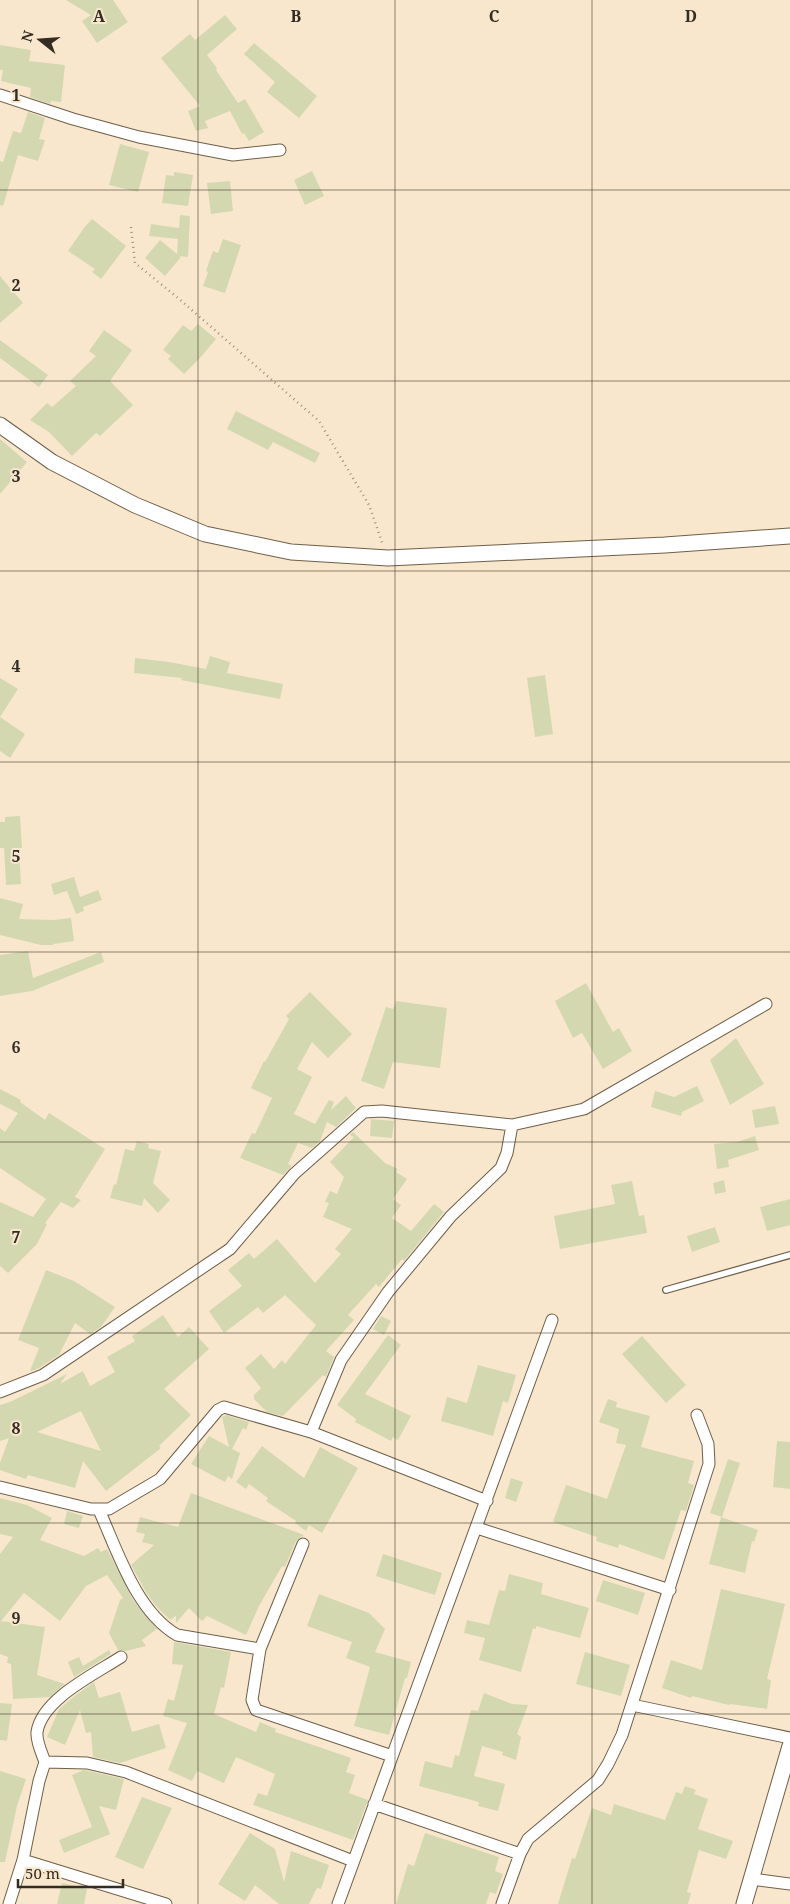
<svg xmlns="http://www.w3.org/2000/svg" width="790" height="1904" font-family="'Noto Serif',serif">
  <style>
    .building { fill: #d4d8b1; fill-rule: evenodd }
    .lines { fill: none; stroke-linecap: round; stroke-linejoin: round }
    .service-casing { stroke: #6e5f48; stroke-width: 8 }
    .minor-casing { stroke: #6e5f48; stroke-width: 13 }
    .tertiary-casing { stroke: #6e5f48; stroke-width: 17 }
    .path { stroke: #9f9380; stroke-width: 2.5; stroke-dasharray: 1 4; stroke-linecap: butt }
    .service { stroke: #fff; stroke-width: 5.5 }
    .minor { stroke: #fff; stroke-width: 11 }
    .tertiary { stroke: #fff; stroke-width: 15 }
    .grid { fill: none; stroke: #332c22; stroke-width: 1; stroke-opacity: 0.55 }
    .grid-label { font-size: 16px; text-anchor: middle; font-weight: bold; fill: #332c22; stroke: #f8e7cd; stroke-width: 4; stroke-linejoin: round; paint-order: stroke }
  </style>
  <rect width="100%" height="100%" fill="#f8e7cd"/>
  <!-- building -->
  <path class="building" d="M66 0H113L128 22 97 43 82 21 91 15Z
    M225 15 237 29 207 55 217 68 216 70 238 103 245 99 264 132 249 141 244 133 242 134 230 111 205 121 208 128 196 131 188 111 200 106 161 58 190 34 195 40Z
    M254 43 317 96 299 118 267 92 275 82 244 54Z
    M0 45 31 50 29 61 65 65 61 102 51 101 50 104 30 97 31 88 1 81 3 70H0Z
    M28 112 45 118 39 139 45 140 38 161 18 155 3 206 0 205V161L3 162 13 131 21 133Z
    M120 144 149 152 138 192 109 185Z
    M312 171 324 196 305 205 294 180Z
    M174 172 193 175 188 206 162 203 166 175 174 176Z
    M230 181 233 211 211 214 207 183Z
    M180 215 190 216 188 257 179 256 181 257 165 276 145 258 160 240 177 254 178 239 149 236 151 224 179 228Z
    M92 219 126 246 101 279 92 272 95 269 68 251 84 228Z
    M223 239 241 245 225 293 203 286 208 272 206 271 213 251 218 253Z
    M0 276 23 303 0 323Z
    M198 324 216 339 200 358 184 374 168 359 171 356 163 350 183 325 191 331Z
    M104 330 132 350 110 381 133 405 100 436 96 433 72 456 49 432 30 420 47 403 52 407 76 386 70 381 96 356 89 351Z
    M0 340 48 375 39 387 0 358Z
    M236 411 320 453 315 463 273 442 268 450 227 429Z
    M0 439 27 462 0 494Z
    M210 656 230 662 227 673 283 684 280 699 181 680 182 678 134 673 135 658 169 662 206 669Z
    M545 675 553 734 535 737 527 678Z
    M0 678 18 689 0 717 25 734 10 758 0 751Z
    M20 816 22 848H19L21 884 6 885 4 848H0V822H5V817Z
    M74 877 80 897 98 890 102 900 83 907 84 911 76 914 67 891 54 895 51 884Z
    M0 898 23 904 19 919 53 920 71 918 74 941 53 944V945H41L0 935Z
    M28 951 33 978 101 952 104 962 32 991 0 996V955Z
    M586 983 613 1032 619 1028 632 1051 603 1069 582 1033 573 1038 555 1001Z
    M310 992 352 1034 328 1058 312 1042 297 1069 312 1077 294 1114 315 1124 329 1100 334 1102 331 1110 346 1096 356 1108 336 1127 327 1122 320 1141 312 1148 298 1143 288 1164 291 1165V1167L283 1175 240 1158 252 1133 255 1134 272 1098 251 1088 264 1061 265 1062 289 1019 286 1016Z
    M396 1001 447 1008 440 1068 393 1062 384 1089 361 1081 386 1007 393 1009Z
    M736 1038 764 1084 730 1105 710 1060Z
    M697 1086 704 1101 682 1112 681 1116 651 1107 655 1091 674 1097Z
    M0 1089 21 1100 20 1102 45 1120 49 1113 105 1149 75 1197 81 1200 73 1208 61 1202 45 1223 47 1224 37 1244 8 1273 0 1266V1202L33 1217 46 1199 0 1168V1128L5 1132 18 1113 0 1104Z
    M775 1106 779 1124 755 1128 752 1110Z
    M371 1119 394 1121 392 1138 370 1136Z
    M353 1132 385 1163 398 1169 396 1172 407 1179 393 1199 401 1205 392 1218 411 1231 434 1204 444 1212 404 1261 402 1259 379 1287 376 1284 348 1315 354 1320 326 1351 334 1357 326 1377 323 1375 283 1416 267 1412 254 1399V1395L261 1388 245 1368 261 1354 274 1369 282 1360 285 1364 316 1325 285 1295 263 1313 258 1307 224 1333 209 1311 242 1286 228 1270 249 1253 254 1259 277 1239 315 1283 341 1254 335 1249 352 1229 323 1217 329 1203 325 1202 330 1191 337 1194 344 1177 330 1162 354 1137 350 1135Z
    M755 1136 759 1150 728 1160 729 1167 717 1169 714 1144 737 1142Z
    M137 1141 149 1144 148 1148 161 1151 153 1183 170 1200 158 1213 144 1198 142 1206 110 1198 114 1184 116 1185 125 1149 134 1151Z
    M724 1180 726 1192 715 1194 713 1183Z
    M632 1181 639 1216 644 1215 647 1233 560 1249 554 1216 615 1204 611 1185Z
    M790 1199V1225L767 1231 760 1207Z
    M715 1227 720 1242 692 1252 687 1236Z
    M46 1270 74 1281 115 1307 101 1327 90 1334 75 1323 59 1355 39 1368 32 1371H30L39 1348 18 1340Z
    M163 1315 178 1337 189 1327 209 1349 164 1389 191 1415 159 1446 161 1448 106 1491 83 1461 75 1488 28 1475 26 1479 0 1470V1463L9 1438 0 1441V1405L10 1402 67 1374 60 1384 83 1371 90 1386 115 1372 107 1357 135 1341 132 1336ZM81 1411 101 1451 37 1432Z
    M381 1316 391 1321 384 1335 373 1329Z
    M388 1335 401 1345 365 1394 411 1416 398 1440 393 1437 391 1441 355 1422 356 1419 337 1405Z
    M642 1336 686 1385 666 1403 622 1354Z
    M478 1365 516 1375 508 1403 503 1401 493 1436 441 1421 447 1397 467 1403Z
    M608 1399 617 1402 616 1407 650 1416 641 1447 694 1461 688 1483 694 1485 686 1511 681 1510 664 1560 619 1544 618 1548 596 1541 597 1537 553 1522 566 1485 607 1499 626 1445 616 1443 619 1429 599 1422Z
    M226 1415 249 1422 246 1430 243 1428 232 1449 240 1453 232 1479 228 1476 225 1482 191 1464 209 1436 229 1447 222 1417Z
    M777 1441 790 1442V1489L773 1487Z
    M262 1446 304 1478 320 1447 358 1468 322 1533 309 1525 306 1531 295 1523 296 1521 266 1501 268 1498 249 1484 246 1489 236 1482Z
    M728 1459 740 1463 722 1517 710 1513Z
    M511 1478 523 1482 516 1502 505 1498Z
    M191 1493 304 1535 296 1541 285 1567 282 1566 259 1606 246 1635 207 1616 202 1621 189 1608 176 1623V1616L170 1620 156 1606 146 1592 131 1565 154 1545 142 1542 145 1534 136 1532 140 1517 178 1527Z
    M0 1498 27 1505 52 1518 40 1540 84 1556 98 1548 101 1552 107 1549 133 1600 157 1629 142 1640 146 1646 126 1651 118 1650 109 1633 120 1600 123 1598 107 1575 86 1586 60 1621 24 1593 1 1621 45 1627 37 1675 65 1684 50 1697 13 1699 11 1664 7 1663 8 1657 0 1654V1554L13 1537 0 1534Z
    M67 1511 83 1516 79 1528 64 1524Z
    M721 1517 758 1530 754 1542 752 1541 745 1573 709 1564Z
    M383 1554 442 1573 435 1595 376 1576Z
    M509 1574 543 1583 541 1594 589 1608 580 1638 536 1626V1629L533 1628 521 1672 479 1660 485 1638 464 1633 467 1620 489 1625 499 1590 505 1591Z
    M603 1580 645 1593 638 1615 596 1601Z
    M721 1589 785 1604 767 1679 771 1680 767 1709 730 1704 729 1705 692 1696 691 1698 662 1688 671 1660 702 1670Z
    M319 1594 369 1613 385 1629 375 1652 411 1662 407 1678H405L389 1735 354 1726 370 1667 346 1658 352 1642 307 1626Z
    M174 1642 231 1652 224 1688 221 1687 214 1714 256 1732 260 1722 276 1729 275 1732 351 1758 346 1772 355 1775 349 1793 368 1800 353 1840 253 1805 258 1793 267 1796 275 1774 236 1757 224 1783 197 1771 192 1781 168 1770 187 1723 163 1716 168 1699 174 1701 183 1665 172 1664Z
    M109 1650 111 1654 74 1677 68 1662 79 1657 83 1666Z
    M585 1652 630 1665 621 1696 576 1684Z
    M94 1682 99 1698 120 1692 132 1732 159 1724 166 1748 120 1763 93 1757 91 1732 86 1733 80 1710 65 1745 47 1737 59 1709 76 1695Z
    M484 1693 512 1704 528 1705 517 1734 521 1737 516 1760 502 1755 503 1752 482 1746 474 1776 505 1784 498 1811 478 1806 479 1802 419 1786 425 1761 452 1768 455 1755 459 1756 471 1710 478 1711Z
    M0 1703 12 1704 7 1741 0 1740Z
    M84 1770 124 1779 116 1810 99 1806 110 1834 64 1853 59 1840 92 1827 72 1775Z
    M0 1771 26 1779 17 1806 5 1862H0Z
    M685 1786 696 1790 694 1794 708 1799 698 1829 733 1841 726 1859 699 1850 687 1892 691 1893 688 1904H558L572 1858 575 1859 592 1808 611 1815 614 1804 665 1820 676 1792 682 1794Z
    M142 1797 172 1808 143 1869 115 1857Z
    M250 1833 275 1849 284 1882 291 1851 329 1865 321 1889 317 1888 309 1904H279L255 1885 245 1901 218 1884Z
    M425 1833 499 1857 495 1871 503 1874 496 1894 490 1892 486 1904H396L408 1864 414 1866Z
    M62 1883 87 1889 84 1904H57Z"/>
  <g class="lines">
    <!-- service casing -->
    <g class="service-casing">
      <path id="service" d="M666 1290 790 1255"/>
    </g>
    <!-- minor casing -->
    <g class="minor-casing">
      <path id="minor" d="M0 95 73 119 139 137 233 155 280 150
        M0 1392 43 1375 230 1249 294 1174 364 1112 382 1111 512 1125 584 1109 766 1004
        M311 1432 341 1360 388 1292 451 1216 501 1168 507 1153 512 1125
        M0 1487 91 1509H109L160 1479 218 1410 224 1407 311 1432 487 1501
        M99 1510C118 1552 136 1611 177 1635L260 1649
        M477 1528 670 1590
        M303 1544 260 1649 252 1700 256 1710 392 1756
        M632 1705 790 1738
        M45 1762C42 1754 36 1741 37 1732 42 1699 95 1674 121 1657
        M374 1804 520 1854
        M23 1860 166 1904
        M751 1879 790 1884
        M9 1904 23 1860 39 1781 45 1762 87 1763 126 1772 353 1861
        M338 1904 552 1320
        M502 1904 520 1854 528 1839 598 1780 608 1764 622 1735 709 1464 708 1444 697 1415"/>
    </g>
    <!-- tertiary casing -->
    <g class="tertiary-casing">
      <path id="tertiary" d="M0 425 52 462 135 505 205 534 291 552 388 558 665 545 790 536
        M744 1904 790 1746"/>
    </g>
    <!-- path -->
    <path class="path" d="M131 227 135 263 178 298 319 421 369 505 383 545"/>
    <!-- service -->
    <use href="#service" class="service"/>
    <!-- minor -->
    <use href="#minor" class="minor"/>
    <!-- tertiary -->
    <use href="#tertiary" class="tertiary"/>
  </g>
  <!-- grid -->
  <path class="grid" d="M198 0V1904M395 0V1904M592 0V1904M0 190H790M0 381H790M0 571H790M0 762H790M0 952H790M0 1142H790M0 1333H790M0 1523H790M0 1714H790"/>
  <g class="grid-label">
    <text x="99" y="22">A</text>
    <text x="296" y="22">B</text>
    <text x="494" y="22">C</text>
    <text x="691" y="22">D</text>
    <text x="16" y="101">1</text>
    <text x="16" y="291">2</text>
    <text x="16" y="482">3</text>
    <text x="16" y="672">4</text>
    <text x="16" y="862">5</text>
    <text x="16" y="1053">6</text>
    <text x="16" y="1243">7</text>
    <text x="16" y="1434">8</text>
    <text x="16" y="1624">9</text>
  </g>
  <!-- north arrow -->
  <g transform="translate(40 40) rotate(287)" stroke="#f8e7cd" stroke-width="4" paint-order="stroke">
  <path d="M0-4L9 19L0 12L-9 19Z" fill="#332c22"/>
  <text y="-8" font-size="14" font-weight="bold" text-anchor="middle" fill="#332c22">N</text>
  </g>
  <!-- scale -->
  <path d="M18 1879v8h105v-8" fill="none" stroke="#332c22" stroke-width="2.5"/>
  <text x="25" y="1879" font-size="15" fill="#332c22" stroke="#f8e7cd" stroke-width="4" paint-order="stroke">50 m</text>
</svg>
